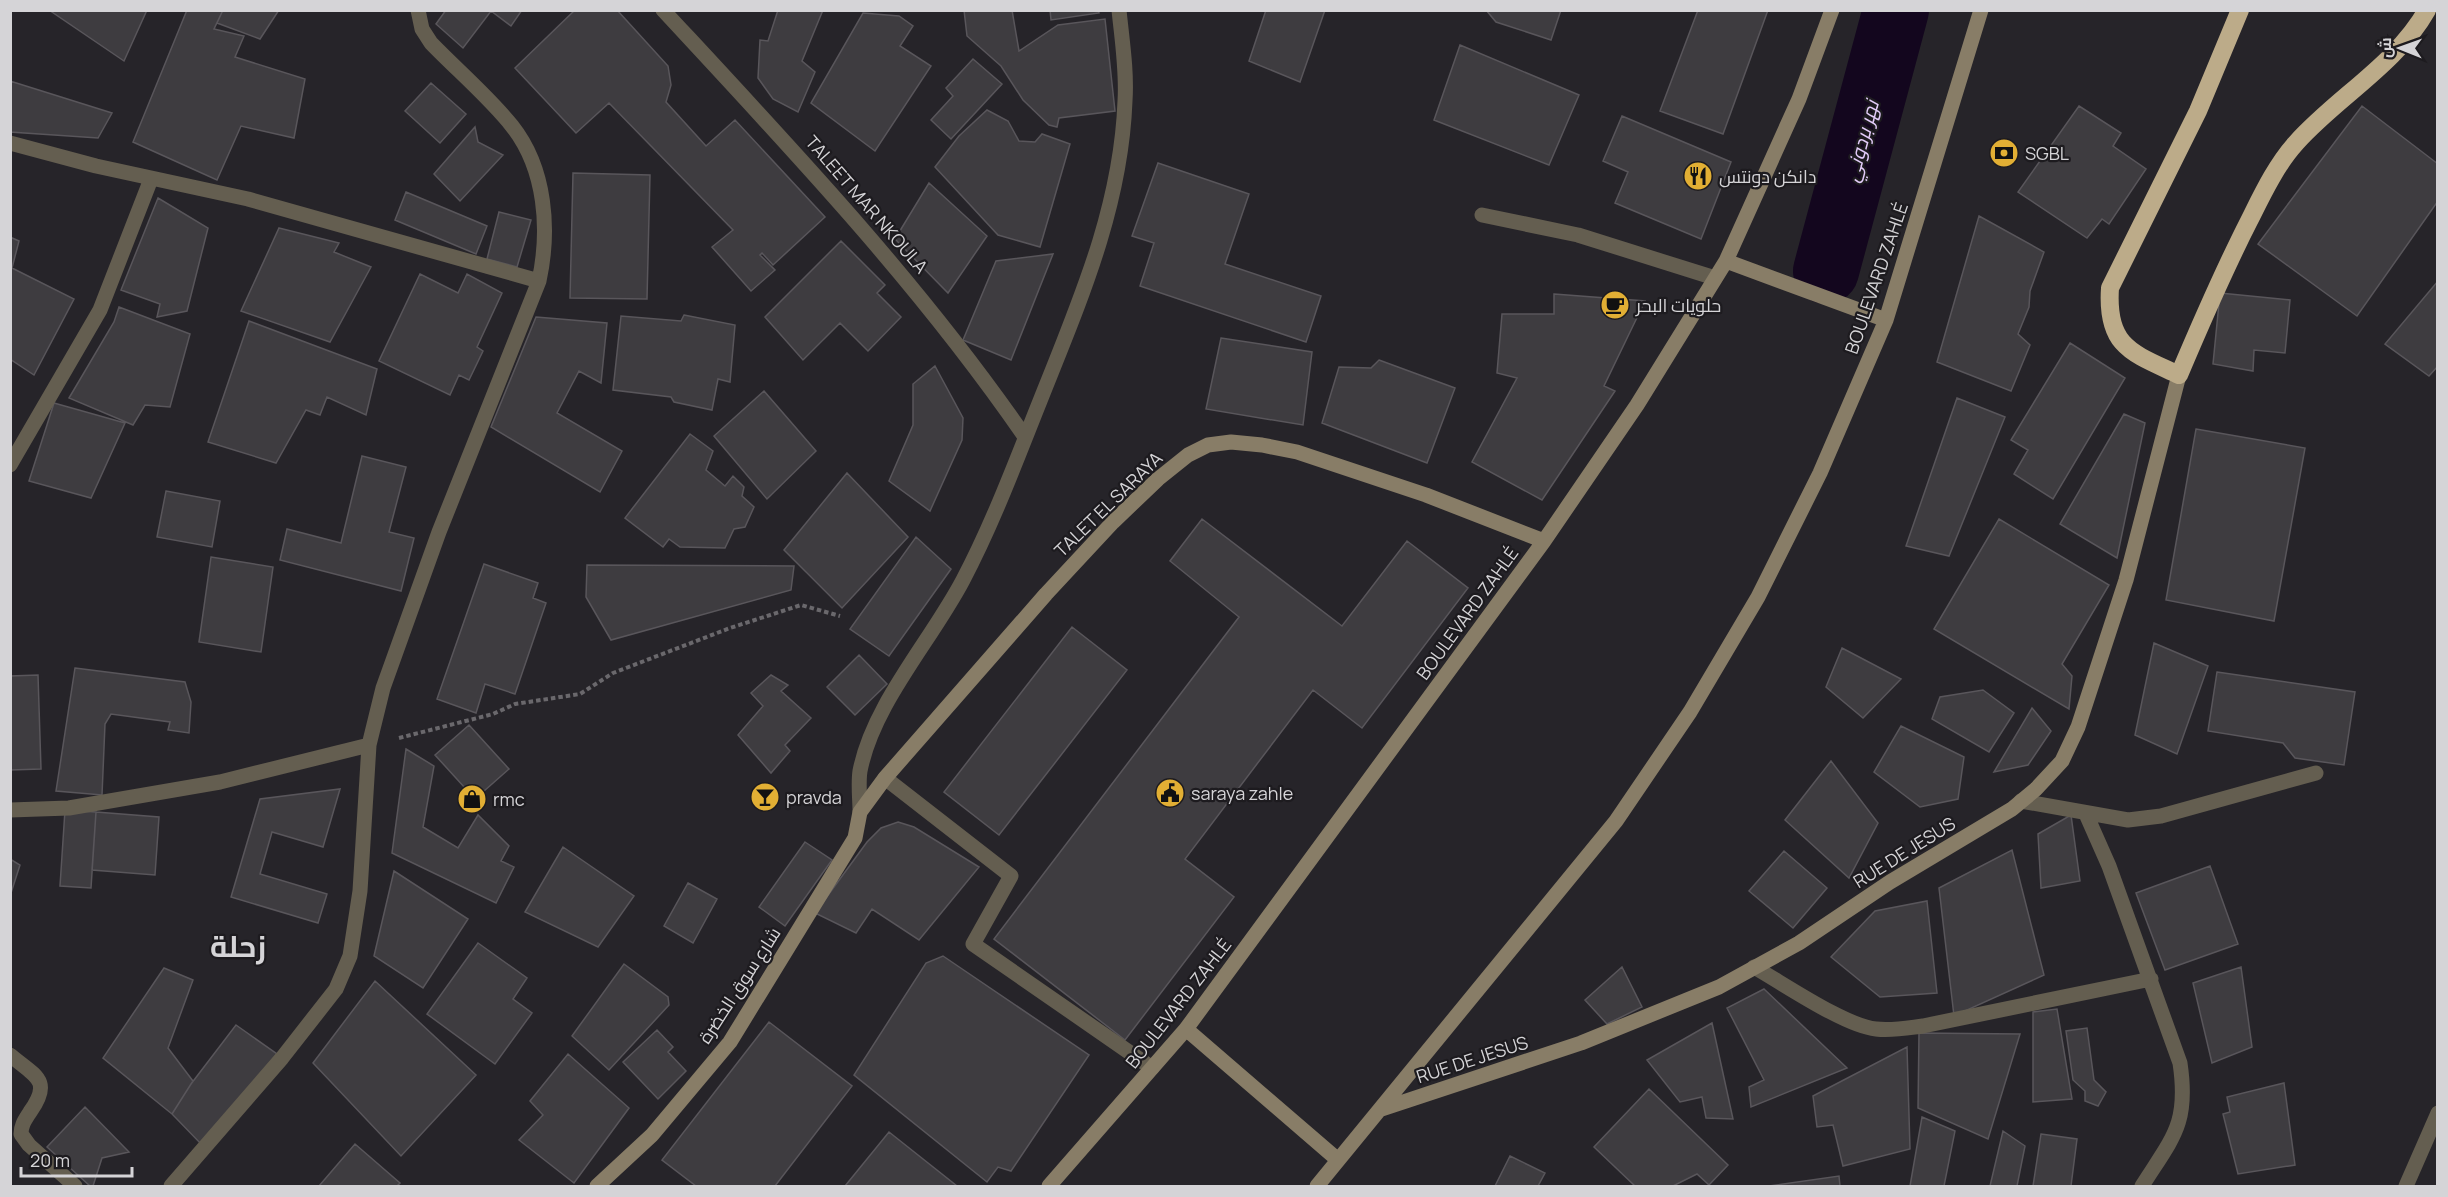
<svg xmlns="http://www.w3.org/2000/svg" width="2448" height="1197" font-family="Manrope,Cairo,sans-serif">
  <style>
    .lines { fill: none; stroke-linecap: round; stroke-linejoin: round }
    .river { stroke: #13061e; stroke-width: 66 }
    .building { fill: #3e3c40; stroke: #59565b; stroke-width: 1.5 }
    .path { stroke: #6a686c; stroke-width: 4; stroke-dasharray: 4.5 3; stroke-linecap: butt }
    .lane { stroke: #645e50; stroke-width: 15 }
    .street { stroke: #645e50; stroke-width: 15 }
    .secondary { stroke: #887d67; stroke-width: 15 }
    .highway { stroke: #bcab89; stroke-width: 18 }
    .labels { text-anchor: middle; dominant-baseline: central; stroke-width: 4.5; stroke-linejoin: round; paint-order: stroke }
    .poi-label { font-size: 18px; fill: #d5d4d7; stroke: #1d1b1f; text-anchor: start }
    .street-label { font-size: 18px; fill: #d5d4d7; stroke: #1d1b1f }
    .water-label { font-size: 20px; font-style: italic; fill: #e4cdfa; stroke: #1d1b1f }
    .town-label { font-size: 30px; font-weight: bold; fill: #d5d4d7; stroke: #1d1b1f }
  </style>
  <rect width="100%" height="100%" fill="#262429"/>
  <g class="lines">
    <!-- river -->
    <path class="river" d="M1826 271 1896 10"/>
  </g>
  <!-- building -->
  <path class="building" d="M49 10H147L124 61Z
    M187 10H223L214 29 244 36 235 57 305 79 294 138 241 126 217 180 133 142Z
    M223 10H279L260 39 217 23Z
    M446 10H522L511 26 491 11 463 48 436 24Z
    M575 10H617L668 66 671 85 666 102 706 146 735 120 825 217 773 265 762 253 760 255 775 270 751 291 712 247 733 230 609 103 576 133 515 68Z
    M778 10H823L802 61 815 72 798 112 773 99 758 78 760 40 768 41Z
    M964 10H1012L1019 51 1058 25 1105 19 1115 111 1059 118 1057 127 1049 125 1023 100 1001 66 967 36Z
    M1050 10H1098L1099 13 1051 20Z
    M1266 10H1325L1300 82 1249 61Z
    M1486 10H1561L1551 40 1496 22Z
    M1698 10H1768L1723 134 1660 111Z
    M863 13 899 16 913 26 900 46 931 66 875 151 811 103Z
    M1460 45 1579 95 1549 165 1434 120Z
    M973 59 1002 84 951 139 931 120 953 96 946 88Z
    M10 81 112 113 98 138 10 132Z
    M431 83 466 114 440 143 405 111Z
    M2079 106 2121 133 2113 146 2146 169 2109 224 2102 219 2087 238 2018 192Z
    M2362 106 2438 164V201L2357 316 2258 244Z
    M987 110 1008 121 1019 141 1035 142 1042 134 1070 144 1040 247 998 235 935 167 959 136Z
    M1622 116 1731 162 1701 239 1615 203 1628 172 1603 161Z
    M475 127 478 142 503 155 460 201 434 174Z
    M1158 163 1249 194 1225 264 1321 296 1306 342 1140 286 1154 243 1132 236Z
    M573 173 650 175 647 299 570 298Z
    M929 183 987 236 948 293 895 239Z
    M406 192 487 226 476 254 395 220Z
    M158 198 208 228 187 311 157 317 160 304 121 290Z
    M499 212 531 220 517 267 487 259Z
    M1979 216 2044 252 2030 291 2029 307 2018 334 2030 345 2011 391 1937 362Z
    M279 228 339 243 334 252 371 267 330 342 241 311Z
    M10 237 19 241 12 268 74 299 34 375 10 359Z
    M841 241 885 285 877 293 901 317 868 351 840 323 803 360 765 317Z
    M1053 254 1011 360 963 340 996 261Z
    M420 274 458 293 467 274 502 293 477 347 483 351 469 380 459 375 450 395 379 361Z
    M2438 281V366L2429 376 2385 344Z
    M2220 293 2290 300 2285 353 2254 350 2253 371 2213 364Z
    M1554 294 1645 301 1604 386 1615 391 1542 500 1472 462 1517 378 1497 373 1502 314H1554Z
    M119 307 190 334 170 407 145 405 133 425 69 398 114 322Z
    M684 315 735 325 730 382 718 379 712 410 674 402 671 397 613 390 621 316 681 321Z
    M536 317 607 323 601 383 579 371 557 413 622 451 600 492 491 427Z
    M249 321 377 369 366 415 327 397 320 415 306 410 276 463 208 442Z
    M1221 338 1312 352 1303 425 1206 409Z
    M2070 343 2125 378 2053 499 2014 474 2028 450 2011 440Z
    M1379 360 1455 388 1427 463 1322 423 1339 367 1371 368Z
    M935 366 963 418 962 440 930 511 889 481 913 425V384Z
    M764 391 816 451 767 499 714 436Z
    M1957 398 2005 417 1949 556 1906 546Z
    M54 403 125 423 91 498 29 481Z
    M2124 414 2145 423 2117 558 2060 524Z
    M2196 429 2305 448 2274 621 2166 600Z
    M690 434 713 451 706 470 725 486 733 476 744 487 742 496 754 507 745 527 734 529 725 548 680 547 669 539 663 547 625 518Z
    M362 456 406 467 389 532 414 538 401 591 280 560 287 529 341 543Z
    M847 473 908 537 842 608 784 550Z
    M166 491 220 501 212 547 157 537Z
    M1202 519 1342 626 1407 541 1468 588 1362 728 1313 690 1185 859 1234 897 1125 1040 994 939 1239 617 1170 561Z
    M1999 519 2109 585 2062 664 2072 676 2069 709 1934 629Z
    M916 537 951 569 889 656 850 629Z
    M211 557 273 567 261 652 199 642Z
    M484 564 538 583 533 598 546 603 515 694 485 684 476 713 437 699Z
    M587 565 794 566 791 590 611 640 586 597Z
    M1072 627 1127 670 999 835 944 792Z
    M2154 643 2208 666 2177 754 2135 735Z
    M1842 648 1901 679 1863 718 1826 687Z
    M859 655 887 684 855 715 827 687Z
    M75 668 185 682 191 702 189 733 168 730 170 722 111 714 105 724 102 795 56 791Z
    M2217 672 2355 692 2344 765 2295 758 2283 743 2208 731Z
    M38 675 41 769 10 770V676Z
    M771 675 788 685 781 691 811 718 785 745 790 751 771 773 738 735 763 706 751 693Z
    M1983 690 2014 713 1989 752 1932 719 1940 697Z
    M2032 708 2051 731 2028 765 1994 772Z
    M469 725 509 769 475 799 435 755Z
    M1901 726 1964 757 1958 799 1920 807 1874 772Z
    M406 749 434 766 423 827 458 848 478 815 509 846 501 861 514 867 496 903 392 853Z
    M1831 761 1878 823 1849 878 1785 820Z
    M340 789 323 847 272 832 260 874 327 894 318 923 231 897 260 799Z
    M65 810 96 812 91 888 60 886Z
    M96 812 159 817 155 875 92 870Z
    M2071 815 2080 881 2041 888 2038 834Z
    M898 822 914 827 979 867 919 940 872 909 856 933 815 913 867 842 881 828Z
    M805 842 832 860 785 926 759 907Z
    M563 847 634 896 598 947 525 912Z
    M2012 850 2044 975 1954 1016 1939 888Z
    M1784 851 1827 888 1793 928 1749 891Z
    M10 859 20 865 10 896Z
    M2210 866 2238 944 2165 970 2136 893Z
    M394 871 468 919 423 988 374 956Z
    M688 883 717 899 693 943 664 926Z
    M1927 901 1937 993 1880 997 1831 957 1875 911Z
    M478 943 527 978 513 999 532 1013 495 1064 427 1014Z
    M943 956 1089 1055 1011 1171 998 1167 987 1182 854 1075 926 963Z
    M624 964 668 997 669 1005 609 1070 572 1036Z
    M1622 967 1642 1007 1607 1024 1585 1000Z
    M2241 967 2252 1047 2212 1063 2193 983Z
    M164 968 193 980 168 1048 193 1081 172 1114 103 1058Z
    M375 981 476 1075 401 1156 313 1063Z
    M1764 989 1847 1068 1751 1107 1749 1087 1764 1080 1727 1008Z
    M2057 1009 2072 1099 2033 1102V1012Z
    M769 1022 852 1086 775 1186H696L662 1160Z
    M1712 1023 1733 1119 1706 1118 1702 1097 1680 1102 1647 1060Z
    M236 1025 277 1054 202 1145 172 1114 191 1084Z
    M2087 1028 2094 1080 2106 1092 2098 1106 2085 1101V1091L2073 1080 2066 1031Z
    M657 1030 673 1047 668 1052 686 1071 658 1099 623 1062Z
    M1919 1033 2020 1034 1988 1139 1918 1108Z
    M1907 1047 1910 1149 1843 1166 1833 1125 1817 1127 1813 1096Z
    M568 1054 629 1108 574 1183 519 1140 543 1115 530 1101Z
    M2284 1083 2295 1165 2238 1174 2223 1114 2230 1112 2227 1097Z
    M1649 1089 1728 1165 1709 1185 1697 1174 1673 1186H1635L1594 1147Z
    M85 1107 129 1152 102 1158 93 1186H90L47 1147Z
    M1922 1117 1955 1131 1944 1186H1910Z
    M2003 1131 2025 1146 2017 1186H1990Z
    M889 1132 957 1186H845Z
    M2041 1134 2077 1139 2071 1186H2033Z
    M355 1144 400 1183 397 1186H319Z
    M1510 1156 1545 1173 1538 1186H1495Z
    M1839 1176 1840 1186H1769Z"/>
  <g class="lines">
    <!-- path -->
    <path class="path" d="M399 738 493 714 515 704 580 694 613 673 730 628 801 605 840 616"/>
    <!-- lane -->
    <path class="lane" d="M1482 215 1578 235 1715 278"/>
    <!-- street -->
    <path class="street" d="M663 10C790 147 919 283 1025 437
      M10 143 96 166 248 199 539 281
      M10 465 100 310 151 179
      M885 778 1011 876 973 944 1152 1068
      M2021 801 2128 820 2161 816 2316 773
      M10 810 69 808 220 782 369 745
      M860 812C860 799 858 784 860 771 873 704 931 641 963 580 993 523 1016 461 1040 401 1079 303 1121 208 1125 101 1127 71 1122 40 1119 10
      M2086 814 2109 866 2180 1063C2189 1124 2173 1137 2142 1186
      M1754 967C1784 984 1845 1026 1876 1029 1892 1031 1907 1028 1923 1026L2151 979
      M10 1055C35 1076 53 1080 30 1112 25 1120 21 1125 21 1134L29 1145 75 1186
      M171 1186 282 1058 336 989 350 956 360 891 369 745 383 688 439 532 539 281C550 230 546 169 512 126 490 98 456 69 431 43L422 29 418 10
      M2406 1186 2438 1113"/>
    <!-- secondary -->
    <path class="secondary" d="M1726 261 1886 320
      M1186 1029 1338 1160
      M1382 1109 1581 1043 1719 987 1799 943 1890 882 2012 809 2036 789 2062 761 2078 727 2126 580 2179 375
      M597 1186 652 1135 730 1042 855 838 860 812 885 778 1046 594 1113 522 1158 479 1188 455 1208 445 1231 442 1262 445 1297 452 1426 495 1544 541
      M1049 1186 1186 1029 1544 541 1637 405 1726 261 1799 99 1832 10
      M1317 1186 1616 821 1690 712 1758 597 1820 473 1886 320 1981 10"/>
    <!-- highway -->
    <path class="highway" d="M2240 10 2198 111 2110 288C2106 347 2132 353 2179 375 2201 323 2223 272 2249 221 2262 195 2276 165 2296 143 2337 97 2396 65 2427 10"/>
  </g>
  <!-- icons -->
  <defs>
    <g id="bank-disc" transform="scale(1.5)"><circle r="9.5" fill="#e2af34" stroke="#1d1b1f"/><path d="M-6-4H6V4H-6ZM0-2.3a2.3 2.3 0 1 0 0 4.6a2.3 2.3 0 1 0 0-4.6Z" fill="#111"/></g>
    <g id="restaurant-disc" transform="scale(1.5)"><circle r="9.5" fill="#e2af34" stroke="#1d1b1f"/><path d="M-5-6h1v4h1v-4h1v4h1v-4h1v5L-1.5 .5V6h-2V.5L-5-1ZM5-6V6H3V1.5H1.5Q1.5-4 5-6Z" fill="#111"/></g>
    <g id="cafe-disc" transform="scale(1.5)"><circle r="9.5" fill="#e2af34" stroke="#1d1b1f"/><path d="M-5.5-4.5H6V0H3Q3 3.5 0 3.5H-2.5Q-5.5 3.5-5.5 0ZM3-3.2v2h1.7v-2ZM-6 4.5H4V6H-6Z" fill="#111"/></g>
    <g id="civic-disc" transform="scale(1.5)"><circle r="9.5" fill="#e2af34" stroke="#1d1b1f"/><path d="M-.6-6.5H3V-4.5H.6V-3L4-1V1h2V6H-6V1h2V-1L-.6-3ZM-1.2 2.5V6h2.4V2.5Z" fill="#111"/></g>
    <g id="bar-disc" transform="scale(1.5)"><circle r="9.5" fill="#e2af34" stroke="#1d1b1f"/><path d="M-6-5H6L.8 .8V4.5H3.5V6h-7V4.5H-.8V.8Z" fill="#111"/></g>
    <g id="shop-disc" transform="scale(1.5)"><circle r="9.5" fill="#e2af34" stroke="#1d1b1f"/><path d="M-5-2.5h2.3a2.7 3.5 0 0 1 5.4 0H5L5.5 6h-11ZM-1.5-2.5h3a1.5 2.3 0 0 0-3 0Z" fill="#111"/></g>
  </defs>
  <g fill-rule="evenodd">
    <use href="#bank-disc" x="2004" y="153"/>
    <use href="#restaurant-disc" x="1698" y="176"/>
    <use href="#cafe-disc" x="1615" y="305"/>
    <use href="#civic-disc" x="1170" y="793"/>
    <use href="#bar-disc" x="765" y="797"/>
    <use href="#shop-disc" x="472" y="799"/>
  </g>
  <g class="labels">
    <!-- poi labels -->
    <g class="poi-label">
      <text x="2025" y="153">SGBL</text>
      <text x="1719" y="176">دانكن دونتس</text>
      <text x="1636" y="305">حلويات البحر</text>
      <text x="1191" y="793">saraya zahle</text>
      <text x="786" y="797">pravda</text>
      <text x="493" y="799">rmc</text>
    </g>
    <!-- street labels -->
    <g class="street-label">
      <text transform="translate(867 204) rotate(49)">TALEET MAR NKOULA</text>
      <text transform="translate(1876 278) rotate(-71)">BOULEVARD ZAHLÉ</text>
      <text transform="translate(1108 504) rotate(-44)">TALET EL SARAYA</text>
      <text transform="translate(1467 613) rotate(-54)">BOULEVARD ZAHLÉ</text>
      <text transform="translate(1904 852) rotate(-32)">RUE DE JESUS</text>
      <text transform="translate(739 985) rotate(-57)">شارع سوق الخضرة</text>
      <text transform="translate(1178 1003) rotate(-52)">BOULEVARD ZAHLÉ</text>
      <text transform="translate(1472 1059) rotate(-18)">RUE DE JESUS</text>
    </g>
    <!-- water labels -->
    <g class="water-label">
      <text transform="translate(1861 141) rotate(-75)">نهر بردوني</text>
    </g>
    <!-- town labels -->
    <g class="town-label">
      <text x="238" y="945">زحلة</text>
    </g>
  </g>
  <!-- border -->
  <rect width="2448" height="1197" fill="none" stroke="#d5d4d7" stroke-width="24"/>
  <!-- north arrow -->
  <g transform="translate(2400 48) rotate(271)" stroke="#1d1b1f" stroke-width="4.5" paint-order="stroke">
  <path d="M0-4.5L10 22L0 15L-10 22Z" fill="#d5d4d7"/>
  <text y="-9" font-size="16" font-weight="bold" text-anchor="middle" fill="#d5d4d7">ش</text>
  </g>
  <!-- scale -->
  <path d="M21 1167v9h111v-9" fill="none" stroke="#d5d4d7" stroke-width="3"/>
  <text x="30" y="1167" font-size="18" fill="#d5d4d7" stroke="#1d1b1f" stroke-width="4.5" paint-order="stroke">20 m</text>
</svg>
